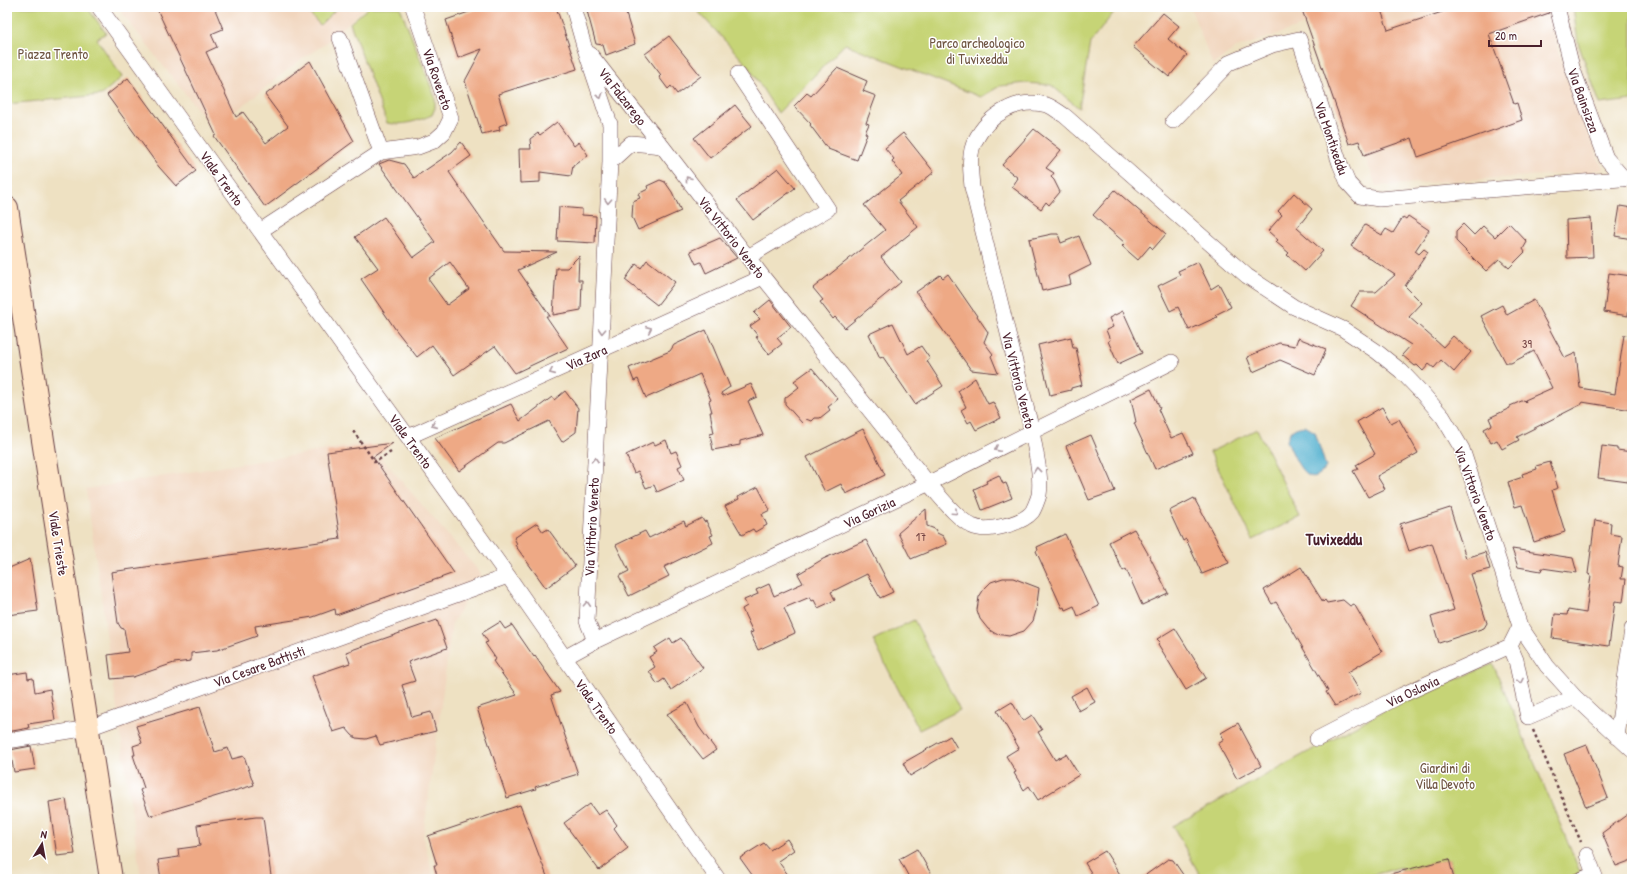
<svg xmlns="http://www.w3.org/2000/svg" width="1639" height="886" font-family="'Patrick Hand',sans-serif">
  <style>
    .built { fill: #f1d5bd }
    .green { fill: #c6d476; stroke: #887a50 }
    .water { fill: #50afce; stroke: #4d677c }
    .building { fill: #eea985; fill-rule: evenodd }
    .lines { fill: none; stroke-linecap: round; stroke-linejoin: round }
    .lane-casing { stroke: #633c42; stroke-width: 10 }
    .street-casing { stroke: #633c42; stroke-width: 16 }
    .secondary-casing { stroke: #633c42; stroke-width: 24 }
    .path { stroke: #633c42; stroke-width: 2.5; stroke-dasharray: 3 3; stroke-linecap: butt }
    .lane { stroke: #fff; stroke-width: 8 }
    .street { stroke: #fff; stroke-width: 15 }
    .secondary { stroke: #fee4c6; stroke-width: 22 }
    .oneway { stroke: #ae9aa0 }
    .labels { text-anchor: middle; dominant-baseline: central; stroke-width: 3; stroke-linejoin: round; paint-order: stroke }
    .number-label { font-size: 12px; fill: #734242 }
    .park-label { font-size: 14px; fill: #6f5542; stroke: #fff }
    .street-label { font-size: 14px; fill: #4a1f2b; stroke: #fff }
    .quarter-label { font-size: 16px; font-weight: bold; fill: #4a1f2b; stroke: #fff }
  </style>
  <rect width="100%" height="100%" fill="#fff"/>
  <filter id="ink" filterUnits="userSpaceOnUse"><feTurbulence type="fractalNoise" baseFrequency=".025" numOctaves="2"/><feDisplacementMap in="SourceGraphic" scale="8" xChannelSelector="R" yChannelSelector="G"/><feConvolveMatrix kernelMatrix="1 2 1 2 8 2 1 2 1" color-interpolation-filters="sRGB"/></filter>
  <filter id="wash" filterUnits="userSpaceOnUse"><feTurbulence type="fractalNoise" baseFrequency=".012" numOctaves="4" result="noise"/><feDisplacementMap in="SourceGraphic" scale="16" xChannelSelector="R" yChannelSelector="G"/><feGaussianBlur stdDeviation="0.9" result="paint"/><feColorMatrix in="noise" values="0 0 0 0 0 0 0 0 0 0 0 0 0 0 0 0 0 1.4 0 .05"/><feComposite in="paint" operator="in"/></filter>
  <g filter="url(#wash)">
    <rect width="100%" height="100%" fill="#eee1c2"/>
    <!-- built -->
    <path class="built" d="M117 7H365L329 41 299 61 213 129Z
      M1190 7H1547L1566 77 1603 169 1589 172 1376 186 1359 141 1349 144 1307 24 1234 49 1213 65Z
      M369 443 481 574 452 624 423 837 434 879H141L86 489Z"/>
    <!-- green -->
    <path class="green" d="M7 7H87L106 33 97 39 122 77 101 95 7 104Z
      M305 7H338L320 25 304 8Z
      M369 7H400L435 97V108L432 115C418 121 402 126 387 123L350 23Z
      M694 7H1118L1090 43 1079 108 1051 85 1026 83 1000 86 981 97 845 44 778 113 748 66Z
      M1573 7H1632V100L1600 104 1578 43Z
      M1257 429 1300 517 1253 540 1210 452Z
      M914 620 960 710 919 730 873 640Z
      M1493 664 1583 879H1454L1449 859 1402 871 1401 867 1366 877V879H1202L1173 826 1390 707Z"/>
    <!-- water -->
    <path class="water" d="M1305 426 1315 432 1326 467C1307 495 1294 455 1287 441 1289 430 1295 427 1305 426Z"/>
    <g id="blocks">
      <!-- building -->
      <path class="building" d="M156 7H214L223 29 211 34 217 47 206 52 236 117 243 112 266 143 288 126 265 95 310 61 354 141 265 207 214 136 216 135Z
        M483 7H556L577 69 498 94 507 123 499 126 500 130 482 134 465 81 482 49 458 58 446 20Z
        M586 7H624L635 44 606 55 603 45 596 44Z
        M1301 7H1380L1388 30 1457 7H1548L1549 13 1489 34 1514 104 1517 103 1522 120 1418 157 1412 138 1364 155 1359 141 1349 144Z
        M1163 13 1179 26 1168 39 1187 55 1169 77 1133 47Z
        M669 36 701 76 677 94 671 86 668 89 659 77 661 75 645 54Z
        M837 68 867 81 863 91 876 96 866 123 869 124 865 133 867 134 857 160 828 149 810 125 811 124 794 106 807 93 811 96Z
        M128 78 196 171 176 186 159 167 107 95Z
        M735 105 752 126 710 158 694 138Z
        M557 122 574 146 579 142 588 155 573 166 571 176 540 172V182L520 183 519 149H531L530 139 538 133 540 135Z
        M1034 129 1061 150 1046 168 1054 173 1051 177 1054 180 1060 192 1049 205 1046 202 1041 209 1012 187 1018 178 1002 165Z
        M903 133 934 172 898 201 918 227 881 257 901 282 845 328 835 317 833 319 820 302 823 300 813 288 885 230 864 205 902 175 892 161 894 159 885 148Z
        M461 142 471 156 449 172 504 251 557 252 518 270 550 316H546L568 348 515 373 495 346 454 375 432 345 417 357 396 330 361 279 378 268 355 237 384 217 413 258 435 242 379 164 389 160 404 164 414 178 452 152ZM450 262 469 289 447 305 428 279Z
        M778 168 795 188 753 220 737 200Z
        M660 180 665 182 672 192 681 211 638 230 632 217 633 201 640 198 638 194 648 189 647 186Z
        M1115 190 1166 234 1153 249 1150 246 1138 260 1122 246 1125 243 1093 215Z
        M1294 193 1312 209 1297 228 1323 251 1305 271 1287 255 1289 253 1276 242 1278 240 1268 231 1282 215 1278 211Z
        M1620 206 1632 208V239L1615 236Z
        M559 207 582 209V215L596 216 595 243 557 241Z
        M1408 216 1429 230 1415 251 1419 254 1424 249 1428 252 1405 286 1422 303 1409 317 1443 347 1453 336 1471 352 1454 372 1441 360 1434 368 1429 364 1423 371 1417 365 1415 366 1402 355 1411 345 1351 306 1360 292H1376L1395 275 1351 246 1365 225 1382 235 1386 229 1393 233 1403 217 1406 219Z
        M1591 218 1593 257 1567 258 1566 220Z
        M1509 223 1527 242 1523 249 1525 252 1509 268 1499 259 1486 271 1456 241V231L1463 224 1474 235 1483 226 1495 237Z
        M1052 234H1058L1061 243 1079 236 1091 265 1069 276 1071 284 1042 291 1029 239Z
        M720 238 737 258 706 273 701 262 696 264 690 251Z
        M579 256 578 280H582L581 310 553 315 556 268H567Z
        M647 260 675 282 657 305 625 280 636 264 641 268Z
        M1198 262 1211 289 1219 284 1231 307 1215 315 1217 317 1189 330 1178 307 1170 311 1158 286 1180 275 1178 271Z
        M1609 273 1632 276 1628 316 1604 312Z
        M948 274 988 332 984 342 993 354 991 356 998 373 971 370 916 292 940 275 943 278Z
        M770 300 791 327 777 338 782 344 769 354 756 337 758 336 750 326 760 319 754 313Z
        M1534 300 1565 358 1576 353 1580 388 1615 394 1624 335 1632 336V410L1582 402V404L1517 437 1519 440 1502 449 1497 440 1491 443 1484 429 1492 425 1489 418 1510 408V406L1524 400 1526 402 1525 400 1552 388 1534 351 1511 363H1506L1481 316 1502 305 1507 315Z
        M1123 311 1142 353 1118 364 1108 341 1110 340 1106 330 1113 327 1109 318Z
        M893 323 908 354 921 346 930 359 927 361 943 386 915 404 883 357 880 358 869 334Z
        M706 330 730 387 721 393 723 396 751 384 757 397 748 401 763 435 740 441V445L713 450 710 434 714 433 710 412H712L709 401 711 400 700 374 646 398 638 379 634 381 629 368 670 351 674 345Z
        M1071 337 1073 348H1076L1082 376 1080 377 1082 385 1071 388V390L1050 395 1038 345Z
        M1298 338 1326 349 1315 375 1280 360 1253 372 1247 357 1279 343 1295 346Z
        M812 368 838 399 828 407 830 410 820 418H814L811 421 806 419 802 423 785 404V398L799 387 794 381Z
        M975 378 988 404 993 402 1001 418 976 430 971 421 968 423 961 410 966 407 958 391Z
        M1151 389 1160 408 1158 409 1171 438 1183 433 1193 453 1155 469 1134 423 1136 422 1131 399Z
        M565 391 578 408 576 432 562 442 549 421 504 443H498L459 471 435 438 511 404 520 421 552 397 554 400Z
        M1382 407 1391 423 1399 419 1418 453 1377 476 1385 489 1368 497 1353 471 1358 469 1356 465 1375 454 1357 422Z
        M863 429 885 475 846 494 841 484 825 492 807 457Z
        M1091 435 1115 491 1089 500 1066 446Z
        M666 440 671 453 676 451 682 465 678 467 684 480 657 492 654 485 646 488 638 471 634 473 626 455 653 442 655 445Z
        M393 443 373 457 454 573 336 615 335 609 313 617 255 626 257 636 217 650 191 653V661L174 663 133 677 111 679 108 655 128 652 124 629 121 628 118 623 111 572 340 539 327 452Z
        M1602 446 1617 448V450L1632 452 1628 482 1598 478Z
        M1550 462 1558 488 1552 490 1565 532 1534 542 1522 505 1515 507 1508 482 1523 477 1522 474 1537 469 1536 466Z
        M999 475 1003 484 1006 483 1012 498 982 510 974 489 987 483 986 481Z
        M758 487 770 510 762 514 767 525 755 532 753 529 742 535 725 506 739 499 738 497Z
        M1194 498 1229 563 1202 574 1186 539 1183 541 1169 511Z
        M1450 508 1466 558 1485 552 1490 569 1471 574 1487 623 1484 628 1439 643 1431 617 1454 610 1432 543 1409 551 1400 524Z
        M926 509 927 526 935 529 937 533 943 536 947 544 911 559 898 533Z
        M702 518 704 522 706 521 713 535 710 536 713 543 664 567 669 576 629 596 619 576 629 571 616 545 645 531 649 538 684 521 686 526Z
        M1595 520 1611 523 1610 534 1622 536 1618 566 1623 567 1621 579H1626L1623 602 1615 601 1609 646 1552 638 1555 614 1567 615 1568 610 1586 613 1591 575 1588 574Z
        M537 523 543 532 548 529 575 566 546 588 515 545 517 544 514 538Z
        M1134 529 1151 559 1168 593 1142 605 1126 569 1123 571 1109 542Z
        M1065 534 1099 606 1078 616 1074 606 1065 610 1064 607 1062 608 1036 551 1038 550 1037 547Z
        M866 540 893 592 880 598 867 574 831 592 835 600 818 608 814 600 812 601 810 597 784 608 795 633 758 650 750 633 753 632 742 609 747 606 744 600 758 594 756 590 769 584 774 596 803 583 798 574 823 559Z
        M1512 549 1573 558 1577 573 1542 568 1541 571 1518 567Z
        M30 559 38 611 7 615V569Z
        M1301 567 1323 602 1325 600 1327 603 1343 600 1350 606 1354 604 1382 652 1348 672 1361 693 1335 706 1326 692 1328 691 1276 602 1272 604 1264 590Z
        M1003 578H1013L1039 588 1036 611 1033 621 1024 631 1009 636 996 634 988 629 980 619 977 610 979 597 984 589 991 582Z
        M437 620 447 648 408 662 415 681 402 685 412 717 431 712 436 731 380 745 376 736 366 739 356 738 352 735 346 728 333 732 312 676 350 663 346 652Z
        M500 622 505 629 512 625 534 657 535 656 560 692 551 695 578 774 535 787 536 789 507 798 477 708 517 695 493 661 496 659 485 643 488 642 482 633Z
        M1175 628 1206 678 1186 690 1158 644 1160 642 1157 639Z
        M670 638 673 643 681 638 703 668 671 690 664 679 657 684 649 671 655 667 649 657 657 652 654 648Z
        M27 672 28 679 33 678 35 692 50 689 55 720 28 724 29 728 7 732V675Z
        M1087 687 1095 702 1079 711 1071 696Z
        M1012 702 1023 721 1032 715 1042 730 1038 732 1055 760 1066 754 1079 775 1038 800 1029 786 1024 790 1014 773 1016 772 1006 756 1019 748 997 711Z
        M687 703 699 727 716 750 703 759 667 714Z
        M200 707 215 752 228 748 232 759 244 756 254 785 150 816 140 790 144 788 133 755H135L133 746 142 743 136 726Z
        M1238 723 1261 766 1237 779 1218 744 1224 740 1221 733Z
        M950 736 957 748 910 776 903 763Z
        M1587 745 1608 798 1586 807 1564 754Z
        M31 746 35 769 14 772 10 750Z
        M66 799 75 854 57 856 49 802Z
        M590 804 598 815 606 810 617 825 614 828 628 848 599 870 564 823Z
        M520 805 548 879H438L434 865H437L428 836Z
        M1632 811V860L1616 866 1602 833Z
        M256 817H263L271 876 254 879H161L158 860 179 857 178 849 200 846 197 825Z
        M787 839 794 850 778 861 791 879H755L740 858 764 843 770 850Z
        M917 849 934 879H910L899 859Z
        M1105 851 1123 879H1095L1085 863Z
        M1168 859 1173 860 1186 879H1140Z
        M1449 859 1454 879H1390V874Z"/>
    </g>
  </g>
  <g filter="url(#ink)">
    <use href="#blocks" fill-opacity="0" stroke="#633c42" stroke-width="1"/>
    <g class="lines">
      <!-- lane casing -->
      <g class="lane-casing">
        <path id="lane" d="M1574 879 1593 871"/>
      </g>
      <!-- street casing -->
      <g class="street-casing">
        <path id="street" d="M99 7 508 576 718 879
          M573 7 584 46 610 124V162L587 621 595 641
          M1557 7 1572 67 1606 158 1624 179
          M340 38 381 152
          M590 54 662 146
          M738 74 828 209 748 257
          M1173 121 1229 63 1272 45 1299 39 1340 164 1348 183 1360 196 1379 199 1632 178
          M610 162 631 143 662 146 763 277 928 483C941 497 955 517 972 526 986 533 1022 524 1032 512 1034 509 1038 499 1039 495 1042 475 1035 451 1032 431L972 187C971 173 968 154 975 141 989 114 1018 97 1047 105 1053 107 1060 113 1065 116L1247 276 1294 307 1343 329 1376 351 1401 371 1422 393 1443 417 1462 449 1520 626 1547 666 1575 697 1632 750
          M260 231 381 152 418 147 434 141 444 132 451 118 413 7
          M408 437 763 277
          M1510 646 1516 660 1528 717 1575 697
          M564 658 595 641 923 486 1172 362
          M1617 737 1632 629
          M1317 739 1402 695 1510 646 1520 626
          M7 741 89 728 508 576
          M1587 855 1596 879"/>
      </g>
      <!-- secondary casing -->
      <g class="secondary-casing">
        <path id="secondary" d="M7 208 111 879"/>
      </g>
      <!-- path -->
      <path class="path" d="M353 431 375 462 391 452
        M1533 730 1581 842"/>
      <!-- lane -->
      <use href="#lane" class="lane"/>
      <!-- street -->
      <use href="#street" class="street"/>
      <!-- secondary -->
      <use href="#secondary" class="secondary"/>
    </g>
    <!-- one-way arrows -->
    <defs><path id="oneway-chevron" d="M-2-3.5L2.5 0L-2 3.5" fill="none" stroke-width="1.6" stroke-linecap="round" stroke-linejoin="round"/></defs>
    <g class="oneway">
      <use href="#oneway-chevron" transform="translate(600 96) rotate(71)"/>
      <use href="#oneway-chevron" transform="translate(688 179) rotate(-128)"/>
      <use href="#oneway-chevron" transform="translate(608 201) rotate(93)"/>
      <use href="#oneway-chevron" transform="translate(649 329) rotate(-24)"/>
      <use href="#oneway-chevron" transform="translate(602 331) rotate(93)"/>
      <use href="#oneway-chevron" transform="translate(552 372) rotate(156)"/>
      <use href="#oneway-chevron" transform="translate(434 425) rotate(156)"/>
      <use href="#oneway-chevron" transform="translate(997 449) rotate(153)"/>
      <use href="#oneway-chevron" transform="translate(595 460) rotate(-87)"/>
      <use href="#oneway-chevron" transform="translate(1037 470) rotate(-96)"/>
      <use href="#oneway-chevron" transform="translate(955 512) rotate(43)"/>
      <use href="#oneway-chevron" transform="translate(587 604) rotate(-87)"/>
      <use href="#oneway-chevron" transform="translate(1520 681) rotate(79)"/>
    </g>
  </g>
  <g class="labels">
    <!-- number labels -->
    <g class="number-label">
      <text x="1527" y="343">39</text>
      <text x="921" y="536">17</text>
    </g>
    <!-- park labels -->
    <g class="park-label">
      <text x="977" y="42">Parco archeologico<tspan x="977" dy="16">di Tuvixeddu</tspan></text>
      <text x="53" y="53">Piazza Trento</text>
      <text x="1445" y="767">Giardini di<tspan x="1445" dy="16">Villa Devoto</tspan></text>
    </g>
    <!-- street labels -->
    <g class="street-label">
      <text transform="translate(438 79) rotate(71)">Via Rovereto</text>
      <text transform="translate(623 96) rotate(52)">Via Falzarego</text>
      <text transform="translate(1584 100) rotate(70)">Via Bainsizza</text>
      <text transform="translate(1332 138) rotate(71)">Via Montixeddu</text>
      <text transform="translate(222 178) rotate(54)">Viale Trento</text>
      <text transform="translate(732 237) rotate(52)">Via Vittorio Veneto</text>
      <text transform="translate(586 357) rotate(-24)">Via Zara</text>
      <text transform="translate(1019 380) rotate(76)">Via Vittorio Veneto</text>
      <text transform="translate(411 441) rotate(54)">Viale Trento</text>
      <text transform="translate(1476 493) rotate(70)">Via Vittorio Veneto</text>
      <text transform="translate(869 512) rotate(-25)">Via Gorizia</text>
      <text transform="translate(591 527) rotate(-87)">Via Vittorio Veneto</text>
      <text transform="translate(59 543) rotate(81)">Viale Trieste</text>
      <text transform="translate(259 666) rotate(-20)">Via Cesare Battisti</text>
      <text transform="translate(1412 691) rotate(-25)">Via Oslavia</text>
      <text transform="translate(597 706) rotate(55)">Viale Trento</text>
    </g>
    <!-- quarter labels -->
    <g class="quarter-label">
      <text x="1334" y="539">Tuvixeddu</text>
    </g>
  </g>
  <!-- margin -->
  <rect width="1639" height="886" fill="none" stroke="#fff" stroke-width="24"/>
  <!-- north arrow -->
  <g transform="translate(42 844) rotate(11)" stroke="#ffffff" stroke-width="3" paint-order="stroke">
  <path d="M0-3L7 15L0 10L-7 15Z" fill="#4a1f2b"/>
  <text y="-6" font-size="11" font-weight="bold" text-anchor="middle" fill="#4a1f2b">N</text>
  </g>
  <!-- scale -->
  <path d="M1489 40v6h52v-6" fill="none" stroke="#4a1f2b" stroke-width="2"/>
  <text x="1495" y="40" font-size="12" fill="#4a1f2b" stroke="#ffffff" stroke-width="3" paint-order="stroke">20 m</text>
</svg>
